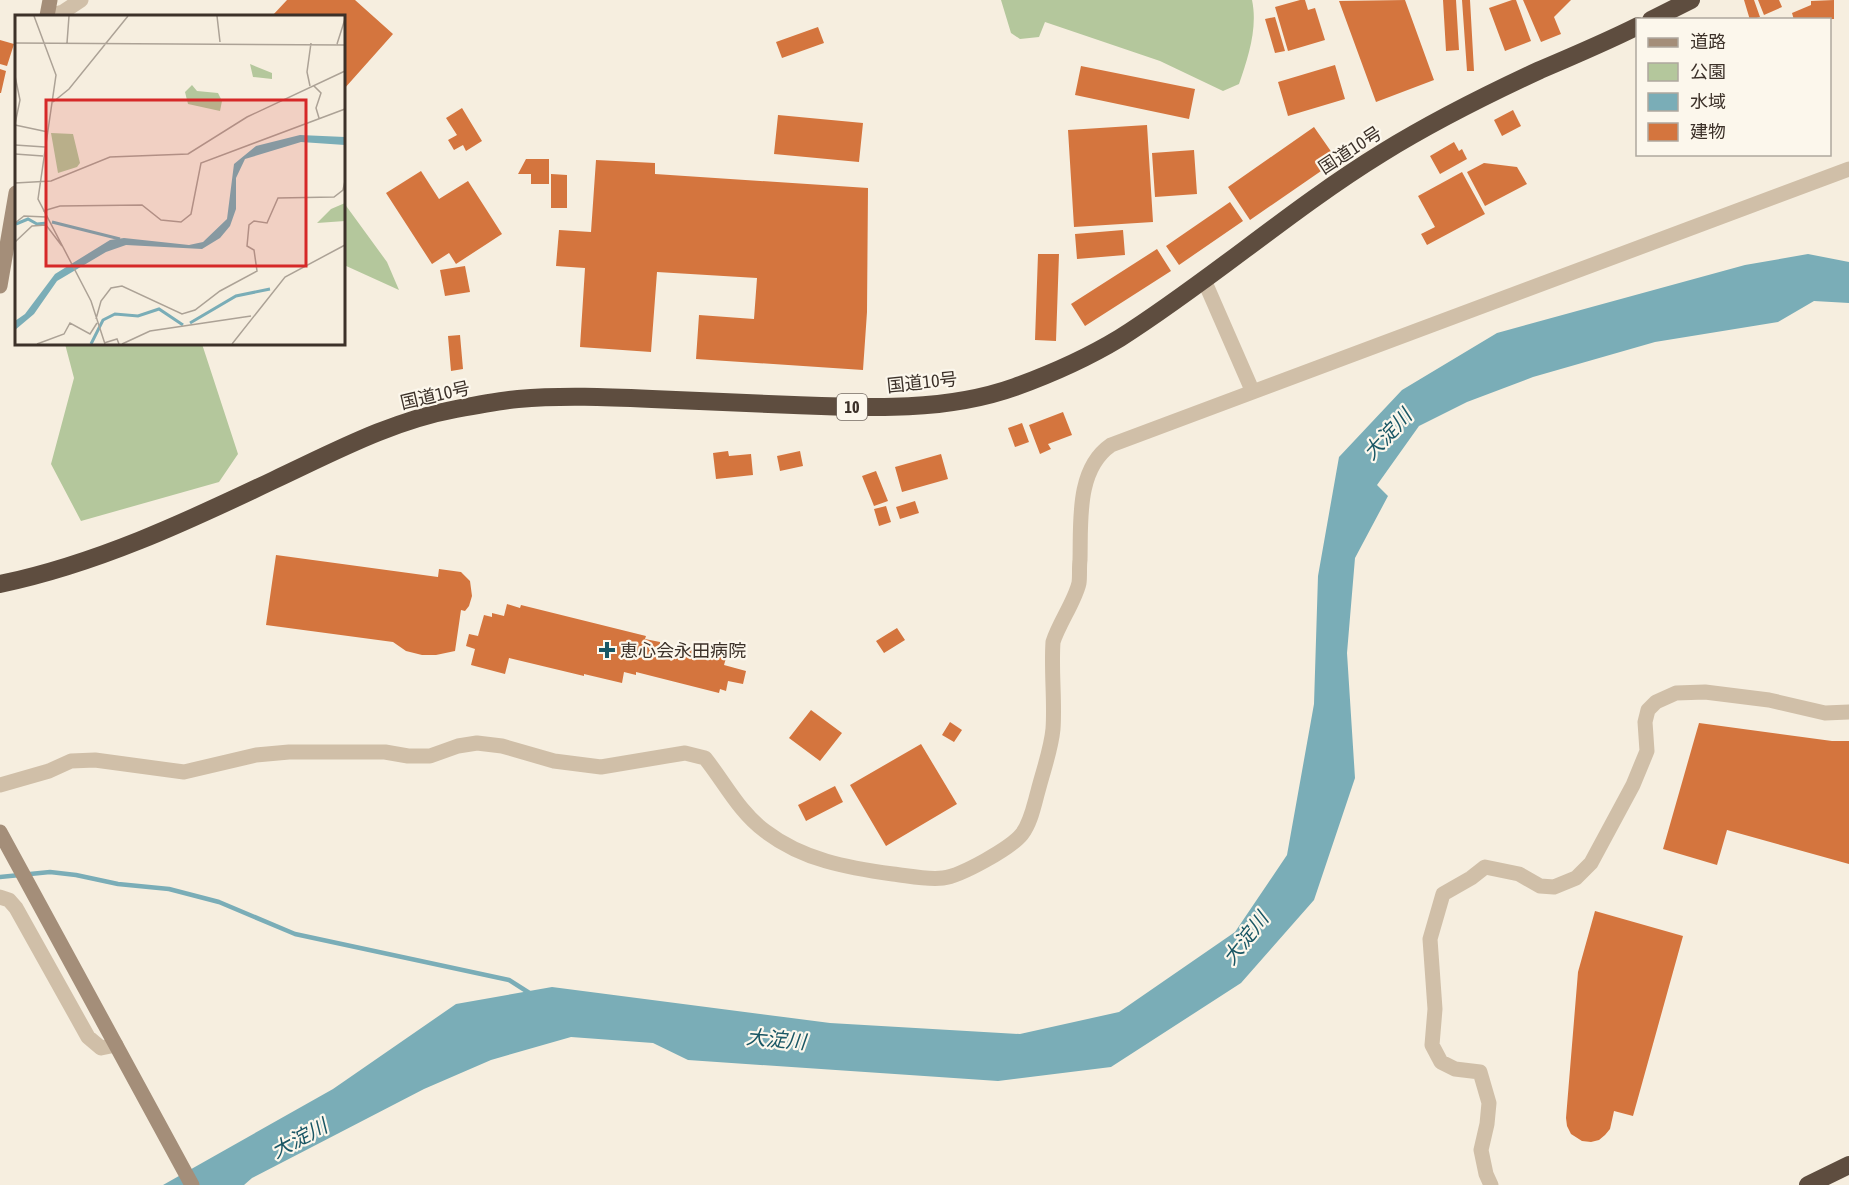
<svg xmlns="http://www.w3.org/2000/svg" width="1849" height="1185" font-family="'Asap Condensed','Noto Sans JP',sans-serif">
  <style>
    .green { fill: #b4c79c }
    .water { fill: #7aadb7 }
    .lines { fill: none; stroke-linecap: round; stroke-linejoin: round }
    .stream { stroke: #7aadb7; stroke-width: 4.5 }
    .building { fill: #d4753e }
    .street { stroke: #d0bfa8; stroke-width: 15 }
    .secondary { stroke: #a48e79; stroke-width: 15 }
    .highway { stroke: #5e4d3f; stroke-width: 18 }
    .poi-dot { fill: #195664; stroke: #fcf7ec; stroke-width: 2 }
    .labels { text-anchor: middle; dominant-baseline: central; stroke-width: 4.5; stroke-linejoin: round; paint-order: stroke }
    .shield { fill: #fcf7ec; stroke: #766c64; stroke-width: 1.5 }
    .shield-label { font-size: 16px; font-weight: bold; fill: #3c3129 }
    .street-label { font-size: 18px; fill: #3c3129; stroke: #fcf7ec }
    .poi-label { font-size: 18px; fill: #3c3129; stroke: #fcf7ec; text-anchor: start }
    .water-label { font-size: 20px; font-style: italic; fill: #195664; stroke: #fcf7ec }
    .inset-river { fill: none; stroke: #7aadb7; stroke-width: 3 }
    .inset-road { fill: none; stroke: #aca296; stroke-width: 1.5 }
    .view { fill: #d62828; fill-opacity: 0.15; stroke: #d62828; stroke-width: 3 }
    .inset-edge { fill: none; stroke: #3c3129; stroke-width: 3 }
  </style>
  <rect width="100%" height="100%" fill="#f6eedf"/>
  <!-- green -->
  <path class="green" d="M1001 0H1252C1258 28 1248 58 1239 84L1223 91 1160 61 1045 22 1039 37 1020 39 1011 33Z
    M344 203 387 262 399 290 344 265Z
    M65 344H202L238 454 219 482 81 521 51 464 74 378Z"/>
  <!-- water -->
  <path class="water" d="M1808 254 1849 262V303L1814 301 1778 322 1655 342 1533 377 1467 402 1419 426 1377 485 1388 496 1355 558 1347 653 1355 778 1314 900 1241 983 1111 1067 998 1081 688 1060 653 1043 571 1037 491 1060 424 1089 252 1178 244 1185H163L333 1089 456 1004 552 987 830 1023 1020 1034 1119 1012 1235 932 1287 855 1314 704 1318 576 1339 457 1402 390 1497 333 1745 265Z"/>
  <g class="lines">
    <!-- stream -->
    <path class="stream" d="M0 877 50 872 76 875 118 884 169 889 219 902 295 934 509 980 531 994"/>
  </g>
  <!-- building -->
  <path class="building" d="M287 0H355L393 34 344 89V16H272Z
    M1300 0H1305L1308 10 1315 8 1325 40 1288 51 1275 7Z
    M1405 0 1434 80 1376 102 1339 1Z
    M1443 0H1456L1459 50 1446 51Z
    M1462 0H1470L1474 71H1467Z
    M1512 0H1516L1531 41 1505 51 1489 8Z
    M1523 0H1571L1554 17 1561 34 1541 42Z
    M1744 0H1754L1760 17 1750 20Z
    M1758 0H1779L1782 7 1764 15Z
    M1834 0V19L1794 20 1792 13 1811 5V1Z
    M1275 17 1285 51 1275 53 1265 19Z
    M818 27 824 43 782 58 776 42Z
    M0 40 14 44 7 66 0 64Z
    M1335 65 1345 99 1288 116 1278 82Z
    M1081 66 1195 89 1189 119 1075 95Z
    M0 69 6 71 1 93H0Z
    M462 108 482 141 466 151 463 145 454 150 448 140 457 135 446 118Z
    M1513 110 1521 126 1502 136 1494 120Z
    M778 115 863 123 859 162 774 154Z
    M1147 125 1153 222 1074 227 1068 130Z
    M1314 127 1337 160 1250 220 1228 187Z
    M1454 142 1459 151 1462 149 1467 159 1440 174 1430 156Z
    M1194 150 1197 194 1155 197 1152 153Z
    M526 159H549V184H531V174H518Z
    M596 160 655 163V174L868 188 867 312 863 370 696 359 699 315 754 319 757 278 657 272 651 352 580 347 585 268 556 266 559 230 591 232Z
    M1484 163 1517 167 1527 184 1485 206 1467 172Z
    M421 171 439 199 468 181 502 234 456 264 449 253 432 264 386 193Z
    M1462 172 1485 214 1427 245 1421 234 1435 227 1418 196Z
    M551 174 567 175V208H551Z
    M1230 202 1243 221 1179 265 1166 246Z
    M1123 230 1125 255 1077 259 1075 234Z
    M1157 249 1171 271 1085 326 1071 304Z
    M1038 254H1059L1056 341 1035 340Z
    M465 266 470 292 445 296 440 270Z
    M460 335 463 369 451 371 448 336Z
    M1063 412 1072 435 1048 444 1051 449 1040 454 1029 425Z
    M1022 423 1029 442 1015 447 1008 428Z
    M728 451 729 456 751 454 753 475 716 479 713 453Z
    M800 451 803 466 780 471 777 456Z
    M941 454 948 479 902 492 895 467Z
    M876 471 888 501 874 506 862 476Z
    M915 501 919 513 900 519 896 507Z
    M886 506 891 522 879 526 874 509Z
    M276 555 438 577 439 569 461 572 470 581 472 596 469 606 465 611 461 610 455 651 436 655H422L406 651 393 642 266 625Z
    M507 604 520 608 521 605 646 636 645 639 660 642V646L686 653 687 649 726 658 724 665 746 671 743 684 728 681 726 691 720 689 719 693 636 672V675L624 672 622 683 584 674V676L509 658 505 674 471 665 475 649 466 646 469 634 478 636 484 615 492 617V613L504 616Z
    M897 628 905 640 884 653 876 641Z
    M811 710 842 733 820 761 789 738Z
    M950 722 962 730 954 742 942 735Z
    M1699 723 1832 741H1849V864L1727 830 1717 865 1663 849Z
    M921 744 957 804 886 846 850 785Z
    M835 786 843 802 806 821 798 805Z
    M1595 911 1683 936 1633 1116 1614 1111 1610 1129 1605 1135 1599 1140 1591 1142 1582 1141 1571 1134 1567 1126 1566 1118 1578 972Z"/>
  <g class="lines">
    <!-- street -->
    <path class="street" d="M50 16 63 12 81 0
      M1204 280 1252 390
      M0 785 49 771 71 761 95 760 184 772 256 755 289 752H385L408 756H430L458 746 477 743 502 746 554 761 601 767 685 753 705 758C725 783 739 812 765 831 803 860 848 868 893 874 910 876 927 880 943 878 961 876 1011 848 1022 834 1031 822 1034 805 1038 791 1043 771 1051 750 1053 729 1055 701 1051 671 1053 642 1059 623 1075 601 1079 583 1080 576 1079 567 1080 560 1081 522 1076 469 1111 445L1849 169
      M0 897 9 900 16 908 88 1037 101 1048 116 1045
      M1491 1185 1486 1174 1481 1150 1487 1124 1489 1103 1480 1072 1455 1069 1441 1062 1432 1045 1435 1009 1430 939 1443 894 1471 878 1485 867 1519 874 1540 886 1554 887 1576 878 1591 863 1633 785 1647 751 1645 722 1648 710 1656 702 1676 693 1705 692 1769 700 1825 713 1849 712"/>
    <!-- secondary -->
    <path class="secondary" d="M47 16 50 0
      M0 286 16 193
      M0 832 192 1185"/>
    <!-- highway -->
    <path class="highway" d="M1651 20 1691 0
      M0 584C96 564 186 522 274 480 334 452 391 421 456 409 477 405 498 401 518 399 562 395 607 397 652 399 699 401 747 403 794 405 867 408 945 412 1015 387 1051 374 1087 358 1120 338 1210 281 1291 209 1382 153 1432 122 1486 95 1540 70 1573 56 1606 42 1638 26
      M1808 1185 1849 1165"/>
  </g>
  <!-- markers -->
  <path class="poi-dot" d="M604 641h6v6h6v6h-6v6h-6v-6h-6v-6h6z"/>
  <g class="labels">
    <!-- shield labels -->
    <rect class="shield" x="837" y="394" width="30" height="26" rx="4.5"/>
    <g class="shield-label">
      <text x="852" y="407">10</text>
    </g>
    <!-- street labels -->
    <g class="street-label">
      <text transform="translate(1350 150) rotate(-33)">国道10号</text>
      <text transform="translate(922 382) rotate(-6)">国道10号</text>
      <text transform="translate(435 395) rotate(-13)">国道10号</text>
    </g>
    <!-- poi labels -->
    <g class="poi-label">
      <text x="620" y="650">恵心会永田病院</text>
    </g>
    <!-- water labels -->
    <g class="water-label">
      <text transform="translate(1387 434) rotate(-47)">大淀川</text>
      <text transform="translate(1245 938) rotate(-52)">大淀川</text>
      <text transform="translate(776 1039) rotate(5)">大淀川</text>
      <text transform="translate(299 1138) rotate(-28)">大淀川</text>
    </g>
  </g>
  <!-- overview -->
  <g transform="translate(15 15)">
    <rect width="330" height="330" fill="#f6eedf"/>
    <path d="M235 49 257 58V64L238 62ZM177 70 182 76 203 78 207 86 205 96 173 89 170 77ZM36 118 58 119 65 148 62 152 43 158ZM330 188V206L302 208 316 194Z" fill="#b4c79c"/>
    <path d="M285 120 330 122V130L286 127 230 144 221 163V194L215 211 205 223 187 234 111 230 91 237 42 266 19 299 0 315V306L10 299 40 259 95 225 109 223 174 230 188 227 212 204 219 149 241 131Z" fill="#7aadb7"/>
    <path class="inset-river" d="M37 207 105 224M1 209 13 204 22 209 32 208M175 308 221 281 255 274M76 329 88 305 100 299 123 301 144 294 168 310"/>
    <path class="inset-road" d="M19 1 41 60 23 184 76 286 90 329M202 1 205 27M0 28 330 30M52 28 54 1M322 29 330 4M0 61 5 85 0 109M295 71 292 57 296 28M299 71 306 78 301 93 304 103M38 87 54 74 113 1M0 110 33 117M0 130 30 132M0 139 28 141M0 168 36 166 95 142 173 139 232 102 330 56M28 196 45 191 127 190 146 205 166 207 176 199 186 148 330 94M0 208 9 201 31 202M0 227 17 211 31 210 47 231M81 304 86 286 96 273 107 271 167 299 180 295 205 276 242 256 239 235 232 231 234 210 239 206 252 208 263 183 319 182 328 175 330 166M89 328 102 324 104 329M22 329 49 319 55 308 75 319 82 308M107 329 135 316 236 301M217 329 270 262 330 230"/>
    <path class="view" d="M31 85H291V251H31Z"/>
    <rect width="330" height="330" class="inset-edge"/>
  </g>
  <!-- legend -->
  <rect x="1636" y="18" width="195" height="138" fill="#fcf7ec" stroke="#afa89e" stroke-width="1.5"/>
  <rect x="1648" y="38" width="30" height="9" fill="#a48e79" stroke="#afa89e" stroke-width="1.5"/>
  <text x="1690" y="48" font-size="18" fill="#3c3129">道路</text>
  <rect x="1648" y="63" width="30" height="18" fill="#b4c79c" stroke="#afa89e" stroke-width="1.5"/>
  <text x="1690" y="78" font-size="18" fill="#3c3129">公園</text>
  <rect x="1648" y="93" width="30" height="18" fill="#7aadb7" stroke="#afa89e" stroke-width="1.5"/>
  <text x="1690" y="108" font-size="18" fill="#3c3129">水域</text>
  <rect x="1648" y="123" width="30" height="18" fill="#d4753e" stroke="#afa89e" stroke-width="1.5"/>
  <text x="1690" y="138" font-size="18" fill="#3c3129">建物</text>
</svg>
